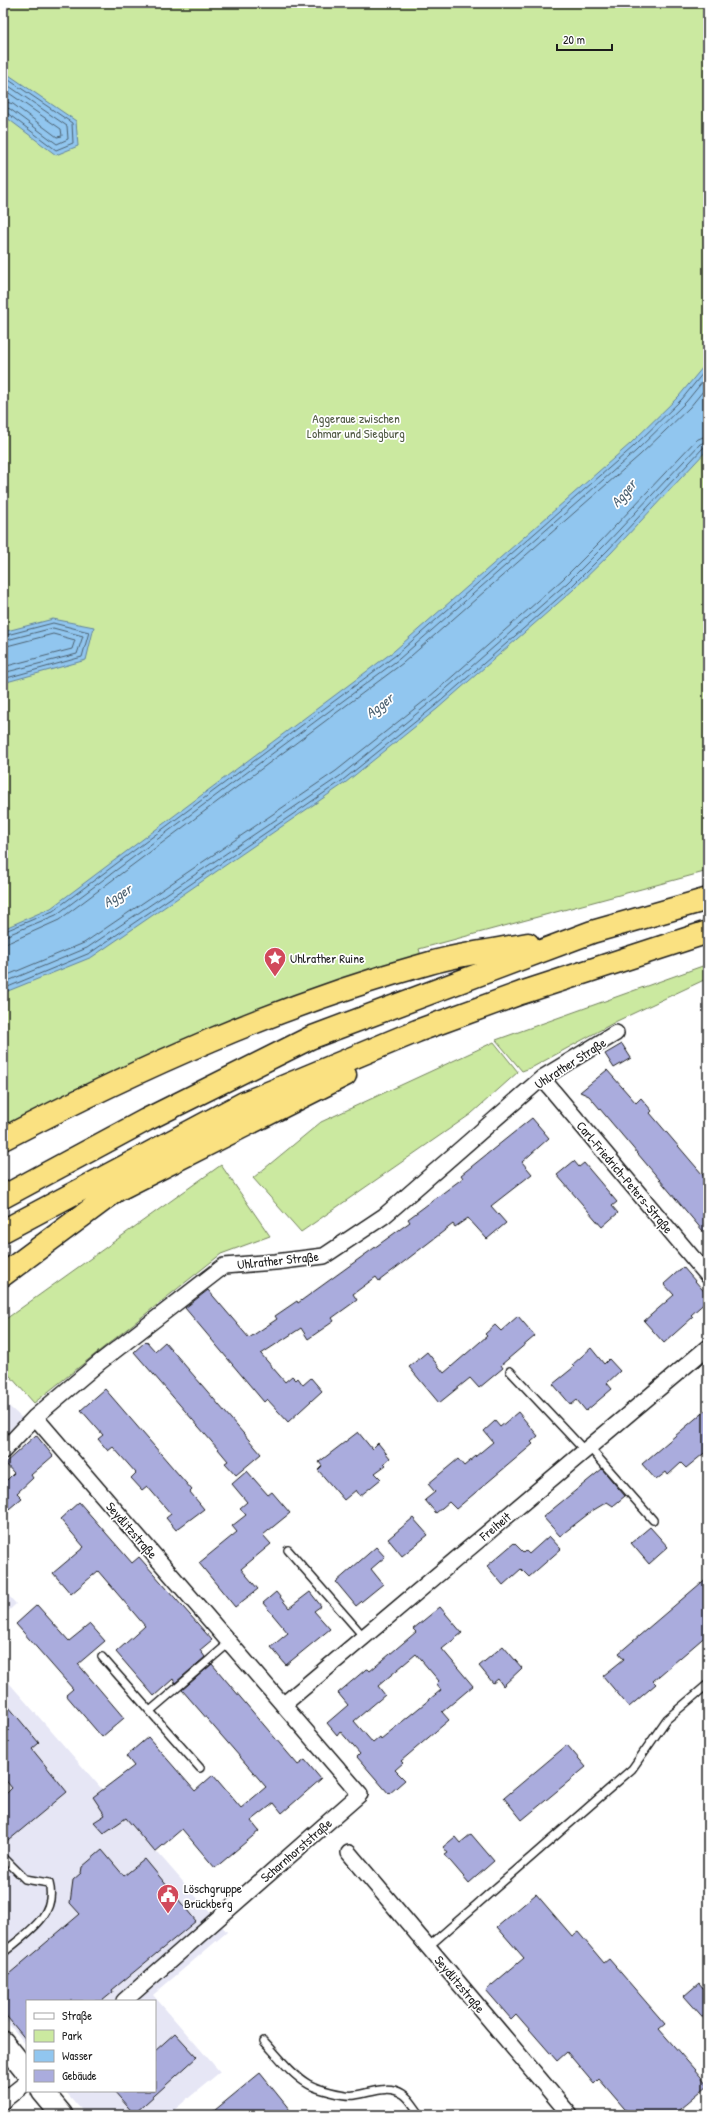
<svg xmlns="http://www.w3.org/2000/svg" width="711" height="2118" font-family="'Patrick Hand',sans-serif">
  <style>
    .built { fill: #e6e6f5 }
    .green { fill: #cbe9a0; stroke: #74825e }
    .water { fill: #91c6ef; stroke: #62829b }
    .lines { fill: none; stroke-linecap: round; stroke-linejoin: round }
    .shore { stroke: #4b6070; stroke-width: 1 }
    .building { fill: #aaacdd; stroke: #1c1c1c; fill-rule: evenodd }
    .lane-casing { stroke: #1c1c1c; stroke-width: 10 }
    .street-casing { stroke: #1c1c1c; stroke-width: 18 }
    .secondary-casing { stroke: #1c1c1c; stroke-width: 24 }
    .highway-casing { stroke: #1c1c1c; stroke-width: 25 }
    .lane { stroke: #fff; stroke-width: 7 }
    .street { stroke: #fff; stroke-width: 15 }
    .secondary { stroke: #fff; stroke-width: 21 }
    .highway { stroke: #fae181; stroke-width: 22 }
    .labels { text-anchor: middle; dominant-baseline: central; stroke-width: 3.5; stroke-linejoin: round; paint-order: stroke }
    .park-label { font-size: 13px; fill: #515a44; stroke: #fff }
    .poi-label { font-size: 13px; fill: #1c1c1c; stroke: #fff; text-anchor: start }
    .street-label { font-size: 13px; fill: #1c1c1c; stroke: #fff }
    .water-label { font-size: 14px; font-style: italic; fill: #4b6070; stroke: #fff }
  </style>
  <rect width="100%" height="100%" fill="#fff"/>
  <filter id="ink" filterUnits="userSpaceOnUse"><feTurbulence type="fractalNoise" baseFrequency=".025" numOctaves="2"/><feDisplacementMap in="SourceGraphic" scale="8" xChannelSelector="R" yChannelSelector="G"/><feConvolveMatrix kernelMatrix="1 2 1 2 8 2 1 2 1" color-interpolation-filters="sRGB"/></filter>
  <g filter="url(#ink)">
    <!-- built -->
    <path class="built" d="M3 1401 22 1418 3 1439Z
      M3 1589 16 1604 3 1616Z
      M3 1676 227 1932 153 1995 220 2072 168 2115H86L65 2091H155V2001H27V2046L3 2017Z"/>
    <!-- green -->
    <path class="green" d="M3 3H708V871L419 949 422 959 3 1135Z
      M708 964V984L704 980 617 1021 533 1067 522 1071 496 1040Z
      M494 1042 518 1072 471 1114 301 1232 253 1178 321 1122Z
      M221 1165 270 1236 221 1254 34 1403 3 1368V1321Z"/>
    <!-- water -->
    <path class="water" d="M3 71 76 121 78 146 56 155 3 115Z
      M708 361V449L611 553 573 590 437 709 345 783 92 957 3 993V929L51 908 394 651 630 444 679 396Z
      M53 619 94 627 86 660 3 683V632Z"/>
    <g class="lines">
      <!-- shore -->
      <path class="shore" d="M3 76 72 123 73 143 56 150 7 113 3 112
        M3 82 67 126 68 139 57 144 10 109 3 107
        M3 89 61 129 62 136 57 137 13 104 3 101
        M3 636 53 623 89 632 82 657 3 679
        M3 641 53 628 83 636 77 654 3 673
        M3 647 53 634 75 640 72 649 3 667
        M3 932 53 911 396 655 633 447 682 399 708 367
        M3 937 56 915 399 659 636 451 686 402 708 375
        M3 943 10 942 59 920 403 663 640 455 690 407 708 385
        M3 977 84 943 336 771 428 698 563 579 600 542 696 440 708 435
        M3 983 87 948 340 776 431 702 567 583 604 546 700 444 708 441
        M3 989 90 953 343 780 435 706 571 587 608 550 703 448 708 446"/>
    </g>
    <!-- building -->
    <path class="building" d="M622 1044 631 1058 614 1068 605 1054Z
      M607 1070 636 1103 641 1098 652 1111 650 1113 708 1181V1237L589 1096 580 1092Z
      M532 1118 549 1138 522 1162 532 1174 491 1206 506 1223 487 1239 468 1218 455 1227 453 1224 379 1281 376 1277 353 1294 357 1300 332 1318 334 1321 308 1339 301 1328 261 1354 285 1382 292 1376 296 1380 298 1378 303 1385 311 1378 322 1391 288 1422 267 1399 264 1402 185 1308 208 1290 249 1338 277 1319 275 1316 297 1301 298 1303 410 1222 408 1219 463 1178 461 1175Z
      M574 1161 579 1167 584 1163 617 1202 612 1206 618 1213 602 1227 557 1175Z
      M683 1267 708 1296V1300L691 1315 693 1317 664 1343 644 1321 674 1295 664 1284Z
      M518 1316 535 1336 501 1365 503 1368 479 1388 470 1378 439 1403 409 1367 427 1352 444 1373 487 1336 485 1334 495 1325 501 1331Z
      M146 1341 155 1351 165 1342 261 1454 236 1475 225 1463 228 1461 218 1449 134 1352Z
      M591 1348 604 1364 609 1359 620 1371 607 1383 612 1389 586 1411 577 1400 571 1405 553 1384 574 1367 572 1365Z
      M105 1389 192 1490 190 1492 204 1509 176 1530 166 1518 171 1514 147 1486 142 1490 131 1478 136 1473 113 1447 108 1451 98 1439 103 1435 81 1410Z
      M708 1408V1450L686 1468 681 1463 668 1475 666 1472 656 1480 642 1464Z
      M518 1412 538 1436 531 1442 533 1444 456 1509 449 1502 436 1513 425 1500 435 1492 428 1484 458 1459 464 1466 493 1442 484 1431 495 1421 500 1427Z
      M358 1432 372 1449 378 1443 390 1458 384 1463 386 1465 375 1473 381 1479 360 1496 356 1490 344 1500 318 1470 322 1466 319 1462Z
      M36 1435 53 1456 31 1475 33 1478 17 1493 22 1498 3 1514V1476L7 1480 14 1473 5 1463Z
      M602 1469 625 1496 613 1506 607 1502 592 1511 560 1536 543 1517Z
      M247 1471 268 1495 272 1492 290 1513 263 1535 271 1544 241 1569 258 1589 235 1607 199 1563 237 1532 232 1526 246 1515 240 1508 247 1502 232 1484Z
      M79 1502 132 1563 139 1557 212 1640 200 1650 205 1657 175 1683 173 1679 154 1696 116 1652 145 1626 98 1571 71 1594 53 1573 84 1547 60 1519Z
      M413 1518 428 1535 402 1556 388 1539Z
      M650 1527 668 1547 649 1564 631 1543Z
      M549 1536 561 1549 529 1577 521 1569 503 1585 487 1566 514 1543 524 1553 526 1551 529 1554Z
      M376 1547 385 1557 371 1569 383 1584 356 1606 336 1582Z
      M708 1577V1634L653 1681 656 1684 629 1707 603 1676 624 1659 619 1653Z
      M276 1592 289 1608 310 1592 321 1606 314 1611 330 1629 286 1665 271 1647 288 1633 263 1603Z
      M37 1605 69 1641 90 1624 105 1641 78 1664 124 1718 102 1737 66 1695 73 1689 16 1624Z
      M440 1607 462 1633 442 1649 473 1686 442 1712 449 1720 401 1761 403 1763 395 1770 405 1780 389 1794 357 1757 360 1754 340 1731 337 1735 327 1723 348 1705 338 1693 365 1670 368 1669 370 1671 416 1632 413 1629ZM416 1654 439 1681 436 1684 441 1690 381 1739 380 1737 373 1743 354 1721 385 1695 378 1686Z
      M503 1646 522 1668 503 1686 498 1679 493 1683 479 1666Z
      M212 1664 298 1765 305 1760 321 1779 282 1813 274 1803 251 1821 259 1831 215 1868 182 1829 155 1852 126 1818 104 1833 94 1822 105 1815 93 1797 134 1766 126 1756 148 1737 195 1791 213 1775 241 1808 266 1787 182 1690Z
      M3 1700 39 1743 32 1749 67 1792 3 1845V1797L12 1788 3 1777Z
      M567 1745 586 1767 522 1820 504 1798Z
      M471 1834 494 1861 469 1883 445 1855 448 1853 443 1847 455 1837 460 1843Z
      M102 1850 124 1876 145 1859 196 1921 112 1990 113 1992 102 2001H27V2041L3 2012V1979L80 1914 70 1903 73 1880 81 1873 82 1867Z
      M536 1894 572 1936 578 1932 604 1963 609 1959 665 2024 659 2029 708 2085 673 2115H630L599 2079 594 2084 567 2052 557 2061 516 2014 511 2019 486 1990 524 1958 497 1927Z
      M699 1983 708 1994V2023L684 1996Z
      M175 2033 197 2057 134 2114 114 2091H155V2051Z
      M260 2073 294 2115H209Z"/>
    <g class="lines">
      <!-- lane casing -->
      <g class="lane-casing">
        <path id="lane" d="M510 1371 585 1451
          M589 1447 653 1520
          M288 1550 364 1637
          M102 1657 200 1768
          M150 1711 229 1643
          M428 1947 632 1769 667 1719 708 1684
          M3 1953C25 1934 58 1916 49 1883L25 1879 4 1858
          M264 2041C277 2055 291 2074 308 2084 316 2089 346 2097 355 2095 371 2093 387 2084 403 2094 410 2098 415 2109 421 2115"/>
      </g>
      <!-- street casing -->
      <g class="street-casing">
        <path id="street" d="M542 1078 708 1276
          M35 1417 360 1794 124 2001
          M3 1451 35 1417 100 1362 224 1266 275 1262 324 1256 384 1216 542 1078 616 1033
          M283 1705 708 1347
          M349 1853 570 2115
          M3 2101 27 2082"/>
      </g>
      <!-- secondary casing -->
      <g class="secondary-casing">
        <path id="secondary" d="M3 2042 27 2072
          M42 2091 62 2115"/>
      </g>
      <!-- highway casing -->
      <g class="highway-casing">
        <path id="highway" d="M3 1139C139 1068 281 1004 430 963 461 954 495 950 528 944
          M3 1197 146 1120 310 1038 592 932 708 899
          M3 1231 244 1103 417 1031 521 993 708 932
          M3 1275 117 1190 345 1075"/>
      </g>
      <!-- lane -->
      <use href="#lane" class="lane"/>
      <!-- street -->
      <use href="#street" class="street"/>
      <!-- secondary -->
      <use href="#secondary" class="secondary"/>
      <!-- highway -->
      <use href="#highway" class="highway"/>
    </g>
  </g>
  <!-- icons -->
  <defs>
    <g id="sight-pin" transform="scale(1.15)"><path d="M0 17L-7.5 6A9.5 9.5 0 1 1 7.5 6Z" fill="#d1495b" stroke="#fff"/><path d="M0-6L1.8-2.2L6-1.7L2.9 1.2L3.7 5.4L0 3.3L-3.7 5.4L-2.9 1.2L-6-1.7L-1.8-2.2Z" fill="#fff"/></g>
    <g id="civic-pin" transform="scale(1.15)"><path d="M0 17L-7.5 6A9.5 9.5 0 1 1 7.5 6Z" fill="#d1495b" stroke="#fff"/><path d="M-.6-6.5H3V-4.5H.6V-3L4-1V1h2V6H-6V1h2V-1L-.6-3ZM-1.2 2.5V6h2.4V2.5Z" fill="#fff"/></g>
  </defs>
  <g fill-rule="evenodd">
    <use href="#sight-pin" x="275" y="958"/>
    <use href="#civic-pin" x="168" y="1895"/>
  </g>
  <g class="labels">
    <!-- park labels -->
    <g class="park-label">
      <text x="356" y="418">Aggeraue zwischen<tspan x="356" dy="15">Lohmar und Siegburg</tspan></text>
    </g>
    <!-- poi labels -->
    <g class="poi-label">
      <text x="290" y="958">Uhlrather Ruine</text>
      <text x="184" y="1888">Löschgruppe<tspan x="184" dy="15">Brückberg</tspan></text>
    </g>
    <!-- street labels -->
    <g class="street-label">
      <text transform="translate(570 1063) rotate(-33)">Uhlrather Straße</text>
      <text transform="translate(625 1177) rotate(50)">Carl-Friedrich-Peters-Straße</text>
      <text transform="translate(278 1260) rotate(-6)">Uhlrather Straße</text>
      <text transform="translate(495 1526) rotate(-40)">Freiheit</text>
      <text transform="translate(132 1530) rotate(49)">Seydlitzstraße</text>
      <text transform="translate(296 1850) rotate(-41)">Scharnhorststraße</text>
      <text transform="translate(460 1984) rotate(50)">Seydlitzstraße</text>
    </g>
    <!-- water labels -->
    <g class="water-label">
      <text transform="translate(623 493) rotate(-50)">Agger</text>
      <text transform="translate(379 705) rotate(-37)">Agger</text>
      <text transform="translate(117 895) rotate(-32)">Agger</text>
    </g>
  </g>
  <!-- margin -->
  <rect width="711" height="2118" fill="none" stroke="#fff" stroke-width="16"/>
  <rect x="8" y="8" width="695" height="2102" fill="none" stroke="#1c1c1c" stroke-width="1.5" filter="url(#ink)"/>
  <!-- legend -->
  <rect x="26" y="2000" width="130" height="92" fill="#ffffff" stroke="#a4a4a4"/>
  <rect x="34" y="2013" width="20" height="6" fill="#ffffff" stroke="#a4a4a4"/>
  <text x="62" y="2020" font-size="12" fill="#1c1c1c">Straße</text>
  <rect x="34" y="2030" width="20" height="12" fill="#cbe9a0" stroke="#a4a4a4"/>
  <text x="62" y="2040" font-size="12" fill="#1c1c1c">Park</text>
  <rect x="34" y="2050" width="20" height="12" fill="#91c6ef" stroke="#a4a4a4"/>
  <text x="62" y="2060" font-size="12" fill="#1c1c1c">Wasser</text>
  <rect x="34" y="2070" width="20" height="12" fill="#aaacdd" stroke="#a4a4a4"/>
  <text x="62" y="2080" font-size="12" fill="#1c1c1c">Gebäude</text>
  <!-- scale -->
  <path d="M557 44v6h55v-6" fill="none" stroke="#1c1c1c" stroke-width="2"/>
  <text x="563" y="44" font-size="12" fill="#1c1c1c" stroke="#ffffff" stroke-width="3" paint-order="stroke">20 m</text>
</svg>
